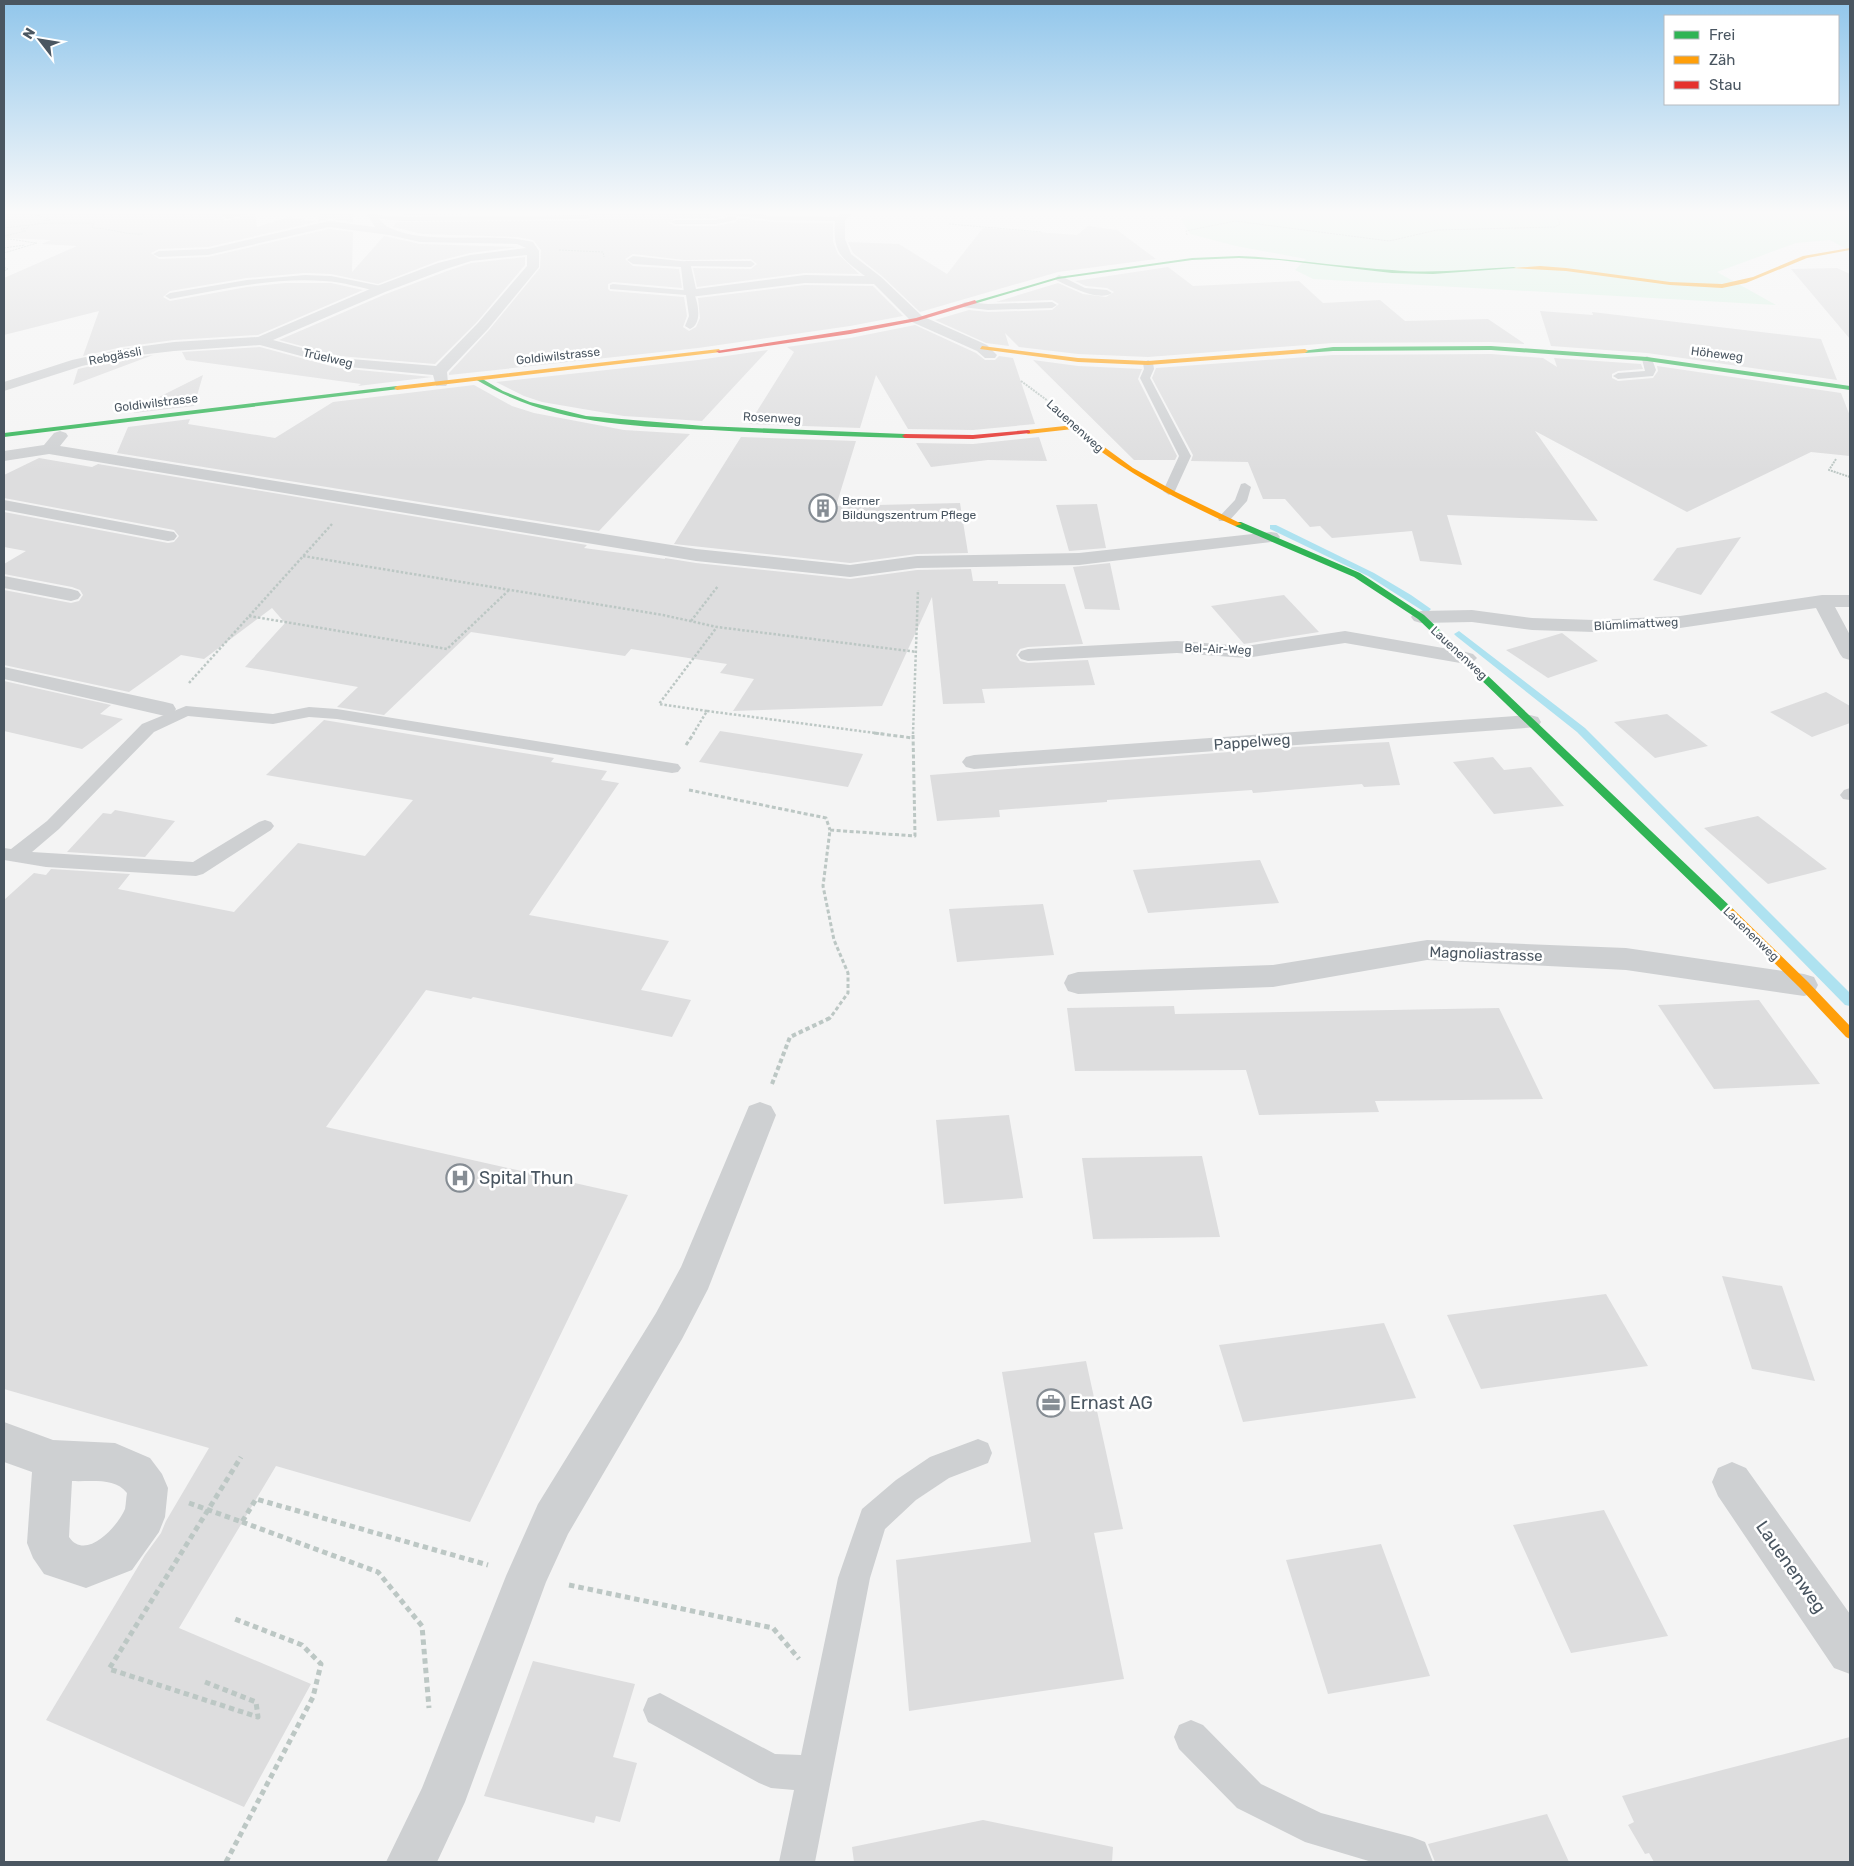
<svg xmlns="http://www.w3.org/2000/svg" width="1854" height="1866" font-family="Rubik,sans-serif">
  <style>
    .green { fill: #d9f2e3 }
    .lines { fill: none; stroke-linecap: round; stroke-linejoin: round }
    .stream { fill: #aee2f0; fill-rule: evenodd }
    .building { fill: #ddddde }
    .path-far5 { stroke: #bcc7c4; stroke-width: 1; stroke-dasharray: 2 1; stroke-linecap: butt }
    .path-far4 { stroke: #bcc7c4; stroke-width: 2; stroke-dasharray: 2 1; stroke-linecap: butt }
    .path-far3 { stroke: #bcc7c4; stroke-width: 2.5; stroke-dasharray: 2.5 2; stroke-linecap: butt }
    .path-far2 { stroke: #bcc7c4; stroke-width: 3; stroke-dasharray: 4 2.5; stroke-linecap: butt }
    .path-far1 { stroke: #bcc7c4; stroke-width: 4; stroke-dasharray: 4.5 3; stroke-linecap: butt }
    .path { stroke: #bcc7c4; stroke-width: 5; stroke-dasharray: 5.5 4; stroke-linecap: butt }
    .lane { fill: #ced0d2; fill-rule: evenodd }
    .street { fill: #ced0d2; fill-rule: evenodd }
    .fast { fill: #30b455; fill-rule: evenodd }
    .slow { fill: #ff9f0a; fill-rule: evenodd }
    .jam { fill: #e5322d; fill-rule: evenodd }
    .labels { text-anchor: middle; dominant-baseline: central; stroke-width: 5; stroke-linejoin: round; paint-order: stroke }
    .far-street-label { font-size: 12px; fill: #4a5661; stroke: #fff }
    .far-poi-label { font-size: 12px; fill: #4a5661; stroke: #fff; text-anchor: start }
    .street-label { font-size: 15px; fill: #4a5661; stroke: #fff }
    .near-poi-label { font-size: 18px; fill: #4a5661; stroke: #fff; text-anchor: start }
    .near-street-label { font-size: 18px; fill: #4a5661; stroke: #fff }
  </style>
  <rect width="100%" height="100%" fill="#f4f4f4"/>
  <!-- green -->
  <path class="green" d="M1198 211H1850V251L1830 240 1796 243 1717 272 1776 305 1313 279 1295 270 1306 259 1236 246 1190 234 1181 219Z"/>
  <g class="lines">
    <!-- stream -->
    <path class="stream" d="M1270 525H1276L1374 573 1411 595 1431 609 1429 611H1423L1368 576 1270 529Z
      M1459 631 1585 728 1850 993V1006L1845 1005 1577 732 1456 636 1454 634Z"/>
  </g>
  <!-- building -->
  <path class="building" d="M4 211H228L223 212 220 215 226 221 255 213 257 227 289 217 316 222 208 247 159 249 151 253 159 259 208 257 329 229 353 232 352 272 384 236 420 244 519 247 470 253 438 261 378 284 331 274 305 273 247 278 170 291 163 297 170 301 247 287 285 283H331L363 290 258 335 174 340 122 347 83 356 99 311 4 335V278L77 246 41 244 51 240 4 238Z
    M319 211H353V222L329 219 318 222Z
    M407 211H708L713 215 724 216 716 218H675L669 223 675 226H716L736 222 739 218 772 222 833 223V242L838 254 859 274 805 273 697 287 693 268 751 269 757 264 751 259 684 260 633 254 625 259 633 266 679 269 682 288 613 282 608 284V289L610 291 684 297 687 316 683 327 689 331 696 327 700 318 698 298 805 285 873 286 903 316 850 326 698 348 449 375V373L489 330 540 268 541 250 533 240 517 237 422 234 393 227 397 222 587 221 593 216 587 213 403 215Z
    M1088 226 1117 230 1156 259 1058 272 920 312 882 276 853 253 848 242 899 244 947 274 983 228 1077 235Z
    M525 257V265L477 322 435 364 339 356 279 340 386 294 447 271 471 263Z
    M1168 267 1193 286 1299 281 1323 303 1380 300 1405 321 1488 319 1525 344 1491 342 1333 343 1148 357 1078 354 1019 347 1005 333 1009 346 986 343 935 320 969 310 988 312 1052 310 1059 304 1052 300 996 302 1058 283 1083 294 1106 297 1114 292 1107 288 1086 286 1075 281Z
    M1837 268 1850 274V339L1791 269Z
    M1540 311 1593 315 1592 312 1821 339 1837 380 1647 353 1551 346Z
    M915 325 976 353 985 360H995L999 356 1013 358 1035 424 973 430 908 429 876 375 860 428 749 424 794 352 787 347 850 338Z
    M260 347 338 368 432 377 358 386 361 384 186 360 182 352Z
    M768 350 702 421 624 416 542 402 524 396 496 382 698 360Z
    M1491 354 1543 358 1557 367 1554 358 1641 364 1643 369 1618 371 1612 374V378L1618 381 1653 378 1658 371 1657 366 1841 393 1850 416V456L1811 452 1687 512 1535 431 1598 521 1447 515 1462 565 1420 561 1412 531 1332 538 1320 526 1310 527 1285 499H1263L1248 462 1191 461 1193 455 1152 378 1156 368 1333 355Z
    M153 355 73 385 78 369 122 359Z
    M1033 360 1078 366 1142 369 1138 379 1177 456 1175 460H1134Z
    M203 375 194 406 134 413 135 409Z
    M474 385 512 406 534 413 624 430 690 434 599 531 117 453 128 427 190 419 188 424 275 438 333 402Z
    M741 437 856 441 836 506 960 503 968 553 917 554 850 563 674 544Z
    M1039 437 1047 461 988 460 931 467 916 443 973 444Z
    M39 458 92 467 98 464 587 545 584 548 665 559V558L696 563 850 579 917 570 971 569 973 581H998V584H1065L1083 644 1028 647 1020 649 1016 655 1020 661 1028 663 1088 660 1095 685 982 689 985 703 943 704 932 597 882 706 733 711 754 679 720 673 727 664 631 649 625 656 471 632 384 715 337 707 358 687 245 667 285 623 272 608 204 659 181 655 129 692 4 665V590L71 603 79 601 83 595 80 590 72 587 4 574V564L26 551 4 547V512L168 543 174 542 179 536 174 530 4 498V475Z
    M1097 504 1106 548 1069 551 1056 505Z
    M1741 537 1701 595 1653 580 1677 548Z
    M1110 563 1120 610 1085 609 1073 567Z
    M1284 595 1319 632 1244 644 1211 606Z
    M1562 633 1598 661 1548 678 1506 650Z
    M4 681 111 705 100 714 123 719 82 749 4 731Z
    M1826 692 1850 706V723L1812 737 1770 712Z
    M1667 714 1708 746 1655 758 1614 722Z
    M324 720 554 758 551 762 607 771 601 780 619 783 529 915 669 941 641 990 691 1000 672 1037 473 997 471 999 426 990 326 1127 628 1195 470 1522 276 1466 179 1628 311 1684 244 1807 46 1720 145 1555 161 1533 166 1521 209 1448 4 1389V900L34 873 46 875 51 869 130 874 118 889 234 912 298 843 365 856 413 800 266 775Z
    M720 731 863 754 848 787 699 762Z
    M1389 742 1400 785 1364 787 1362 784 1253 793 1252 790 1107 800V802L999 810 1000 817 937 821 930 775 1295 747Z
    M1493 757 1504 770 1531 767 1564 806 1494 814 1453 762Z
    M115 810 175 821 145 857 67 852 103 813 111 814Z
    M1758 816 1827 869 1768 884 1704 828Z
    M1260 860 1279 903 1148 913 1133 870Z
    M1043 904 1054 955 957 962 949 909Z
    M1759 1000 1820 1084 1714 1089 1658 1005Z
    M1174 1006 1175 1014 1499 1008 1543 1099 1375 1101 1379 1112 1259 1115 1246 1070 1075 1071 1067 1008Z
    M1009 1115 1023 1198 944 1204 936 1120Z
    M1202 1156 1220 1237 1093 1239 1082 1158Z
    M1722 1276 1782 1286 1815 1381 1752 1369Z
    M1606 1294 1648 1366 1481 1389 1447 1315Z
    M1384 1323 1416 1398 1243 1422 1219 1345Z
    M1086 1361 1123 1529 1094 1533 1124 1679 909 1711 896 1560 1031 1542 1002 1372Z
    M1604 1510 1668 1636 1571 1653 1513 1525Z
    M1381 1544 1430 1676 1328 1694 1286 1560Z
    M533 1661 635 1684 613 1757 637 1763 620 1822 596 1816 594 1823 484 1796Z
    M1850 1737V1862H1654L1649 1853 1645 1854 1628 1825 1634 1822 1622 1796Z
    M1547 1814 1569 1862H1435L1428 1844Z
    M983 1820 1113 1847 1112 1862H854L852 1847Z"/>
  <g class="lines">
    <!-- path-far5 -->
    <path class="path-far5" d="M30 211 22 214 37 215 51 220 42 221
      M949 224 1042 232
      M4 228 47 223H91L94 224 92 228C111 228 124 235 143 234
      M1187 235 1186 231 1235 221 1389 241 1437 230 1555 227 1560 224 1555 211
      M4 236 26 231 21 229 28 228 29 225
      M4 239C16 239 25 242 37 243L4 253
      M4 248 25 245
      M559 250 603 252 604 257
      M4 258 6 259H4
      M4 267 8 269 4 271"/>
    <!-- path-far4 -->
    <path class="path-far4" d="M1021 381 1048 401
      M1836 459 1829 470 1850 477"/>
    <!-- path-far3 -->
    <path class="path-far3" d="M303 556 663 615 717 627 917 652
      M249 616 447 649 509 590
      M691 621 718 586
      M189 683 332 524
      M707 711 659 704 717 627
      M693 734 707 711 883 734
      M913 734 918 590"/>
    <!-- path-far2 -->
    <path class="path-far2" d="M874 733 913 738
      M686 745 694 733
      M689 790 826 818 830 830
      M827 1019 830 1018 848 993V973L834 940 823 886 830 830 915 836 913 733"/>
    <!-- path-far1 -->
    <path class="path-far1" d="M772 1084 790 1037 830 1018"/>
    <!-- path -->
    <path class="path" d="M189 1503 242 1522 256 1499 488 1565
      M242 1522 378 1572 422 1626 429 1708
      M569 1585 773 1628 799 1659
      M205 1682 256 1702 258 1717 109 1669 241 1457
      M226 1862 313 1697 321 1664 302 1645 235 1619"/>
    <!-- lane -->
    <path class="lane" d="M710 211H732L772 216 840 217 844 219 840 221 772 220 714 213Z
      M368 214 404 217 587 215 591 217 587 219 404 221 371 218 367 216Z
      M733 216 737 218 736 220 716 224H675L671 222 675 220H716Z
      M686 261H751L755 264 751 267 683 266V262Z
      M305 275 331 276 381 286 385 289 381 292C362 288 343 282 324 281 272 277 220 290 170 299L165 296 170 293 247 280Z
      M1059 275 1085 288 1107 290 1112 293C1099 302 1069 286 1056 280L1055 278Z
      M613 284 693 291C698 301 703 324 690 329L685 326 689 316 686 295 610 289V285Z
      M965 302 988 304 1052 302 1057 305 1052 308 988 310 962 307 960 305Z
      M1647 356 1652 359 1656 370 1653 376 1618 379 1613 376 1618 373 1645 371 1642 359Z
      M1148 360 1153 363 1154 369 1150 378 1191 456 1175 491 1169 495 1163 491 1179 456 1140 378 1144 369 1143 363Z
      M1245 483 1251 487 1247 501 1229 521H1219L1218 518 1235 500 1241 484Z
      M186 706 273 714 309 707 337 709 672 763 678 764 681 768 678 772 672 773 337 719 309 717 273 724 188 716 154 732 59 829 32 852 193 862 259 822 265 820 271 822 274 826 271 830 203 874 196 876 46 867 4 860V848L11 849 47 821 142 724Z
      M1850 788V800L1843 799 1840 795 1844 790Z
      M978 1439 988 1443 992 1453 988 1463 949 1478 916 1500 885 1529 870 1578 815 1862H779L794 1790 771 1788 759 1783 648 1722 643 1710 648 1698 660 1693 775 1754 801 1755 838 1578 862 1509 896 1480 930 1457Z
      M1191 1720 1203 1725 1261 1784 1321 1813 1412 1837 1425 1842 1433 1862H1372L1305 1842 1237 1808 1179 1749 1174 1737 1179 1725Z"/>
    <!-- street -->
    <path class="street" d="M236 211H254L253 213 227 219 222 216 223 214Z
      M365 211H375C378 218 383 225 390 228 427 246 491 231 533 242L539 251V267L488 329 447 372 448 383 446 386H436L433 375 338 366 260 345 174 351 122 357 82 366 4 391V382L72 360 122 349 174 342 258 337 377 286 438 263 470 255 526 248 517 244 420 242 389 235 329 227 208 255 159 257 153 254 159 251 208 249 329 221 375 227ZM527 255V266L478 323 436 366 339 358 273 340 385 292 446 269 471 261Z
      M844 211H856L845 220V239L851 254 881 277 922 316 987 345 997 355 995 358H985L977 351 912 322 874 284 805 283 690 297 684 293 681 267 633 264 627 260 633 256 690 262 696 289 805 275 865 276C839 256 833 253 835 219Z
      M60 431 66 433 68 436 60 446 696 549 850 565 917 556 1079 553 1271 532 1277 533 1280 537 1277 541 1271 542 1079 565 917 568 850 577 696 561 49 454 4 461V451L44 445 54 433Z
      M4 500 168 531 174 532 177 536 174 540 168 541 4 510Z
      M4 576 71 589 78 591 81 595 78 599 71 601 4 588Z
      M1822 595H1850V607H1835L1850 635V660L1843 658 1840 654 1816 608 1680 628 1594 632 1532 630 1472 622 1421 623 1414 621 1411 617 1414 613 1421 611 1472 610 1532 618 1594 620 1680 616Z
      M1345 631 1466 652 1473 654 1477 658 1473 662 1466 664 1345 643 1246 658 1177 653 1028 661 1021 659 1018 655 1021 651 1028 649 1177 641 1246 646Z
      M4 667 165 702 173 704 176 709 173 714 165 716 4 679Z
      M1530 715 1538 717 1541 722 1538 727 974 769 966 767 962 762 966 757 974 755Z
      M1427 940 1626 948 1804 974 1814 977 1818 985 1814 993 1804 996 1626 970 1427 960 1273 987 1078 994 1068 991 1064 983 1068 975 1078 972 1273 965Z
      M760 1102 771 1106 776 1115 708 1289 682 1339 568 1534 546 1582 465 1802 437 1862H386L422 1788 506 1576 538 1504 656 1313 681 1267 749 1106Z
      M4 1422 53 1440 115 1443 150 1458 162 1474 168 1488 165 1517 159 1532 132 1570 86 1588 44 1574 33 1558 27 1543 32 1472 4 1462ZM72 1481C90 1482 115 1477 127 1493 126 1498 126 1504 125 1509 118 1526 86 1562 69 1537Z
      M1732 1462 1746 1468 1850 1614V1674L1834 1668 1718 1496 1712 1482 1718 1468Z"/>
    <!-- fast -->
    <path class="fast" d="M1239 256C1290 258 1341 267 1392 270 1432 274 1473 269 1514 267L1516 268 1433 274 1392 273 1279 260 1239 258 1192 260 1058 279 977 303 972 302 1058 277 1192 258Z
      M1491 346 1647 357 1850 386V390L1647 361 1491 350 1333 351 1305 353 1302 351 1333 347Z
      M475 377H479L503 391 530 402 586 416 704 426 905 434 908 436 905 438C841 436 776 434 712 430 628 426 549 424 475 379Z
      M397 386 400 388 399 389 4 437V433Z
      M1235 522H1241L1360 573 1424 615 1733 909 1735 912 1733 915H1725L1418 619 1354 577 1235 526Z"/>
    <!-- slow -->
    <path class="slow" d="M1850 248V250L1807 258 1746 283 1722 288 1670 285 1566 271 1512 268 1540 266 1566 268 1670 282 1722 284 1753 277 1803 256Z
      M982 346 1078 358 1148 361 1305 349 1308 351 1305 353 1148 365 1078 362 980 349Z
      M719 349 721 352 397 390 394 388 397 386Z
      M1074 425 1133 468 1176 492 1242 524 1235 526C1177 500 1121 471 1073 429L1028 434 1025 432 1028 430Z
      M1729 908 1733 909 1808 982 1850 1026V1039L1846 1037 1800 988 1725 915 1723 912Z"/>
    <!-- jam -->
    <path class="jam" d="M975 300 977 303 917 321 850 334 719 353 716 351 850 330 916 318Z
      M1028 430 1030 431V433L973 439 905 438 902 436 905 434 973 435Z"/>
  </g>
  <!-- sky -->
  <linearGradient id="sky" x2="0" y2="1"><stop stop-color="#91c6eb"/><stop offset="0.45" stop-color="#fafafa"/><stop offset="1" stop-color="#fafafa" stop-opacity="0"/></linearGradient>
  <rect width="1854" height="472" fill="url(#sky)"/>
  <!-- icons -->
  <defs>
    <g id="building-ring" transform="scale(1.4375)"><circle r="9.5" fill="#fff" stroke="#868d94" stroke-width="1.5"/><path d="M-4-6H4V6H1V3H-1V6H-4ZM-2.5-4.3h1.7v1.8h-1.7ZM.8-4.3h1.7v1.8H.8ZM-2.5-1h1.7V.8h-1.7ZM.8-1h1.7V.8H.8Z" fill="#868d94"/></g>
    <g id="hospital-ring" transform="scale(1.4375)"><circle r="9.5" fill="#fff" stroke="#868d94" stroke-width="1.5"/><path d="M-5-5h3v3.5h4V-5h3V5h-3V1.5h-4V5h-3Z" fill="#868d94"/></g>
    <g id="office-ring" transform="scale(1.4375)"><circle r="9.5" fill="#fff" stroke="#868d94" stroke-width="1.5"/><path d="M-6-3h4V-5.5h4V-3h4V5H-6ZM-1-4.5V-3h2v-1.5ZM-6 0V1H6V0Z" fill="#868d94"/></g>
  </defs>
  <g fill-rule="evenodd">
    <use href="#building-ring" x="823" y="508"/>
    <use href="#hospital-ring" x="460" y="1178"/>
    <use href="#office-ring" x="1051" y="1403"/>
  </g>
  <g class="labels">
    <!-- far-street labels -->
    <g class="far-street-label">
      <text transform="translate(1717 354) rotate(7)">Höheweg</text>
      <text transform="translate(115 356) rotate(-11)">Rebgässli</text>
      <text transform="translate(558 356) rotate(-6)">Goldiwilstrasse</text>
      <text transform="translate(328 358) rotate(13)">Trüelweg</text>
      <text transform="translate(156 403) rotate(-7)">Goldiwilstrasse</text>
      <text transform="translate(772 418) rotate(3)">Rosenweg</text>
      <text transform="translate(1075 426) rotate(42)">Lauenenweg</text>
      <text transform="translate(1636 624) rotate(-3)">Blümlimattweg</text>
      <text transform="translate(1218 649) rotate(2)">Bel-Air-Weg</text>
      <text transform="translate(1459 653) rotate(43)">Lauenenweg</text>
      <text transform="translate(1751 934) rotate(44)">Lauenenweg</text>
    </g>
    <!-- far-poi labels -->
    <g class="far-poi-label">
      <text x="842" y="501">Berner<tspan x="842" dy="14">Bildungszentrum Pflege</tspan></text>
    </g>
    <!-- street labels -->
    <g class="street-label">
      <text transform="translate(1252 742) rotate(-4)">Pappelweg</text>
      <text transform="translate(1486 954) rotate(2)">Magnoliastrasse</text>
    </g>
    <!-- near-poi labels -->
    <g class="near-poi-label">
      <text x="479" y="1178">Spital Thun</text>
      <text x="1070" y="1403">Ernast AG</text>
    </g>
    <!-- near-street labels -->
    <g class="near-street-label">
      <text transform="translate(1791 1567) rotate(55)">Lauenenweg</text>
    </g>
  </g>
  <!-- border -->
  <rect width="1854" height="1866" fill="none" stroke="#4a5661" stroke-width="10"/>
  <!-- legend -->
  <rect x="1664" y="15" width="175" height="90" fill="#ffffff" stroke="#b7bbc0"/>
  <rect x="1674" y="31" width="25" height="8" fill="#30b455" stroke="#b7bbc0"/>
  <text x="1709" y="40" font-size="15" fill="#4a5661">Frei</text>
  <rect x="1674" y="56" width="25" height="8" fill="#ff9f0a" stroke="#b7bbc0"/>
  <text x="1709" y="65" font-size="15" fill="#4a5661">Zäh</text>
  <rect x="1674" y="81" width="25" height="8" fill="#e5322d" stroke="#b7bbc0"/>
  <text x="1709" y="90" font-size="15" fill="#4a5661">Stau</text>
  <!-- north arrow -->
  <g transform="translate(40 40) rotate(301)" stroke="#ffffff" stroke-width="4" paint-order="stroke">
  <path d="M0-4L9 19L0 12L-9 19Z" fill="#4a5661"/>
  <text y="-8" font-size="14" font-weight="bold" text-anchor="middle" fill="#4a5661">N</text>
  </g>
</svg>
